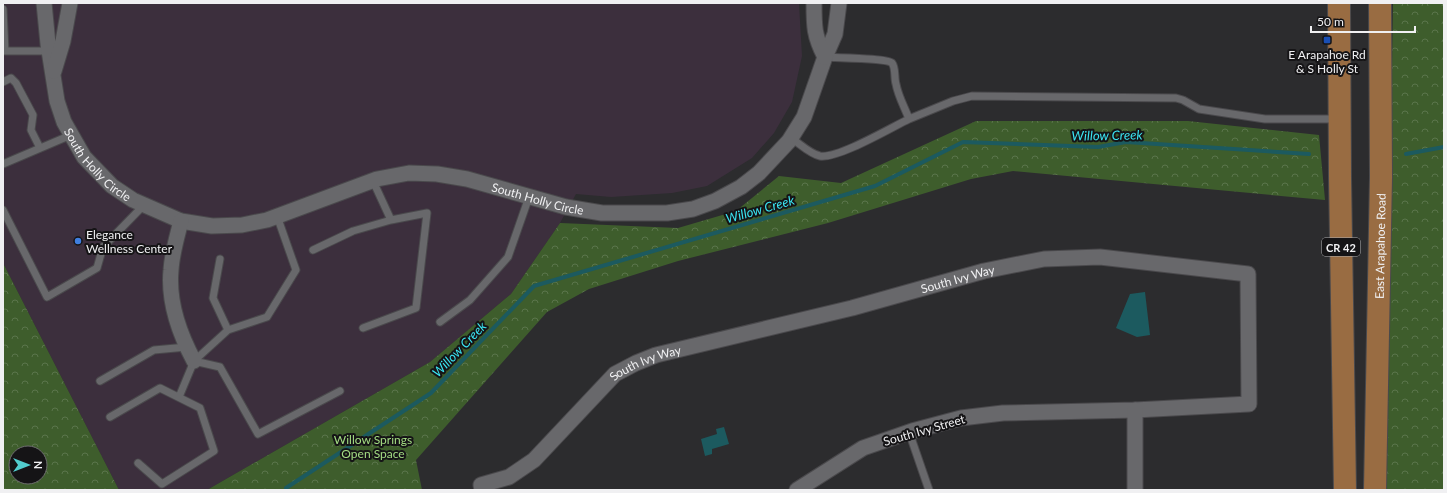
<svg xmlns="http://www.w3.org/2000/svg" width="1447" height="493" font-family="Lato,sans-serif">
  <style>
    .commercial { fill: #3c2f3d }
    .park { fill: url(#park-crowns); fill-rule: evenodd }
    .water { fill: #1c5a5f }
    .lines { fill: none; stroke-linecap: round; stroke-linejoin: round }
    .stream { stroke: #1c5a5f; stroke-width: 4 }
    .lane-casing { stroke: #4a494c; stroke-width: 9 }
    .street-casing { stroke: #4a494c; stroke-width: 17 }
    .primary-casing { stroke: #4a494c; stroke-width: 24 }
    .lane { stroke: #68686b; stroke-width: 7 }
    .street { stroke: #68686b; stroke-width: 15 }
    .primary { stroke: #996c42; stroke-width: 22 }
    .transit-dot { fill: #1a4fb4; stroke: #151416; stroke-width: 1.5 }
    .shop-dot { fill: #3f7fe0; stroke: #151416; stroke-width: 1.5 }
    .labels { text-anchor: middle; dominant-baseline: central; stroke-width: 4; stroke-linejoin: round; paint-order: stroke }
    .shield { fill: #151416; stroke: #aeaeb0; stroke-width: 1 }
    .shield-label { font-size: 11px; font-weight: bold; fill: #f0f0f2 }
    .poi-label { font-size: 12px; fill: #f0f0f2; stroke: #151416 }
    .street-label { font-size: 12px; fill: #f0f0f2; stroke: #151416 }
    .park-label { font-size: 12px; fill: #a4dd83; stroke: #151416 }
    .water-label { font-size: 13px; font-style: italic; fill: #3be5f2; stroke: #151416 }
  </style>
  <defs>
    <pattern id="park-crowns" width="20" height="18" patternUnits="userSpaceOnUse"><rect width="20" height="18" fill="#3e5d2c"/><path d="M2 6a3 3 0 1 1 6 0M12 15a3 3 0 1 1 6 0" fill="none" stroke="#5a754b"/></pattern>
  </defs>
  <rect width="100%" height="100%" fill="#2c2c2e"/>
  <!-- commercial -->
  <path class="commercial" d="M3 3H799L802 56 792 102 774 133 752 158 707 186 672 193 611 197 576 194 560 223 511 294 430 362 207 490H119L3 263Z"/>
  <!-- park -->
  <path class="park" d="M1393 3H1444V490H1385Z
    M976 121H1188L1319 135 1325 200 1013 171 971 179 828 223 678 261 589 289 547 312 416 460 422 490H207L430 362 511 294 560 223 678 228 736 211 779 176 841 183Z
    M3 263 119 490H3ZM16 453H40V477H16Z"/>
  <!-- water -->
  <path class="water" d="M1145 292 1150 335 1137 337 1116 328 1130 294Z
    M724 427 729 444 712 449V454L705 456 701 439 717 434 716 429Z"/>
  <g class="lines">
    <!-- stream -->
    <path class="stream" d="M1406 154 1444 147
      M286 490V488L431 393 534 286 875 186 963 142 1098 147 1126 142 1309 154"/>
    <!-- lane casing -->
    <g class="lane-casing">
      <path id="lane" d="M3 9 5 51H49
        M825 57C835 58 887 58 892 63 896 68 894 78 896 84 898 96 905 108 909 119L953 101 972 96 1176 98 1183 100 1199 109 1265 119H1338
        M3 82 11 78 16 83 33 115 31 130 40 148
        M791 138C799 143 810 154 820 156 838 159 892 127 909 119
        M3 164 71 135
        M3 210 47 297 97 268 103 247 144 205
        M313 250 353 231 391 220
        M220 259 213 298 228 330 267 317 296 270 277 216
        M440 322 470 300 508 257 529 197
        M363 328 416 308 427 213 391 220 373 181
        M194 361 220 367 258 434 340 391
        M100 381 154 350 187 347
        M179 397 194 361 228 330
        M110 417 160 388 200 408 214 451 162 484 138 463
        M909 432 929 490"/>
    </g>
    <!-- street casing -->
    <g class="street-casing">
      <g id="street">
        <path id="s1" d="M44 3 48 44 57 101 64 122 84 157 112 186 133 200 181 221 212 226 242 225 267 220 377 179 409 173 437 174 467 179 566 207 602 213H667L693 209 715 201 741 187 759 173 789 141 804 117 825 57 835 34 839 3"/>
        <path d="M814 3C814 26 814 36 825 57"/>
        <path d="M54 71 63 41 70 3"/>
        <path d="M181 221C177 237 172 253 171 270 168 301 179 333 194 361"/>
        <path id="s2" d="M482 490 481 485 509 477 534 460 615 374 636 363 656 355 852 308 984 271 1044 259 1100 257 1248 274 1249 404 1135 410 1003 413 961 418 912 431 863 448 797 490"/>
        <path d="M1135 490V410"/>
      </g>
    </g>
    <!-- primary casing -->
    <g class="primary-casing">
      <g id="primary">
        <path d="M1339 3 1340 177 1345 490"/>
        <path id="s3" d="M1375 490 1381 177 1380 3"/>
      </g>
    </g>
    <!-- lane -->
    <use href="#lane" class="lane"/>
    <!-- street -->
    <use href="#street" class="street"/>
    <!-- primary -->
    <use href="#primary" class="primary"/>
  </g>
  <!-- markers -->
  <rect class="transit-dot" x="1323" y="36" width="8" height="8" rx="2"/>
  <circle class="shop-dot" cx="78" cy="241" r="4"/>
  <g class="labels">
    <!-- shield labels -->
    <rect class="shield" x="1322" y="238" width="38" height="18" rx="3"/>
    <g class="shield-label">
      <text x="1341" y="247">CR 42</text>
    </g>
    <!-- poi labels -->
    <g class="poi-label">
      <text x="1327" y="54">E Arapahoe Rd<tspan x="1327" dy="14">&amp; S Holly St</tspan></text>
      <text x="86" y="234" text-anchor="start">Elegance<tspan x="86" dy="14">Wellness Center</tspan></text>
    </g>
    <!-- street labels -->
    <g class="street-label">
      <text stroke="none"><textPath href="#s1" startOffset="176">South Holly Circle</textPath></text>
      <text stroke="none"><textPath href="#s1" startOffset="648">South Holly Circle</textPath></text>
      <text stroke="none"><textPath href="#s3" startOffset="244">East Arapahoe Road</textPath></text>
      <text stroke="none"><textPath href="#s2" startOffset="539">South Ivy Way</textPath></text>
      <text stroke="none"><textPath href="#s2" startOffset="215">South Ivy Way</textPath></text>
      <text transform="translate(924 430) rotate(-16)">South Ivy Street</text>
    </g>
    <!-- park labels -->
    <g class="park-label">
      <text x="373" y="439">Willow Springs<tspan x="373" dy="14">Open Space</tspan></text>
    </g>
    <!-- water labels -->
    <g class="water-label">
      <text transform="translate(1107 135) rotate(-1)">Willow Creek</text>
      <text transform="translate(760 209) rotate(-16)">Willow Creek</text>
      <text transform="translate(459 349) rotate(-46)">Willow Creek</text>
    </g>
  </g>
  <!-- border -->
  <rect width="1447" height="493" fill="none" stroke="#f0f0f2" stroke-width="8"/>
  <!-- north arrow -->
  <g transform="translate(28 465) rotate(90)"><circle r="19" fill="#151416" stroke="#6d6c6e"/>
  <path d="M0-3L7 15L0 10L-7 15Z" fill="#52cdce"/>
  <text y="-6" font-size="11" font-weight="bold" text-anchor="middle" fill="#f0f0f2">N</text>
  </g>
  <!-- scale -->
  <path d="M1311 26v6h104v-6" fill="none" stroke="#f0f0f2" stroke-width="2"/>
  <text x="1317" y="26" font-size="12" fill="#f0f0f2" stroke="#151416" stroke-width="3" paint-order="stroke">50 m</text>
</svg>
